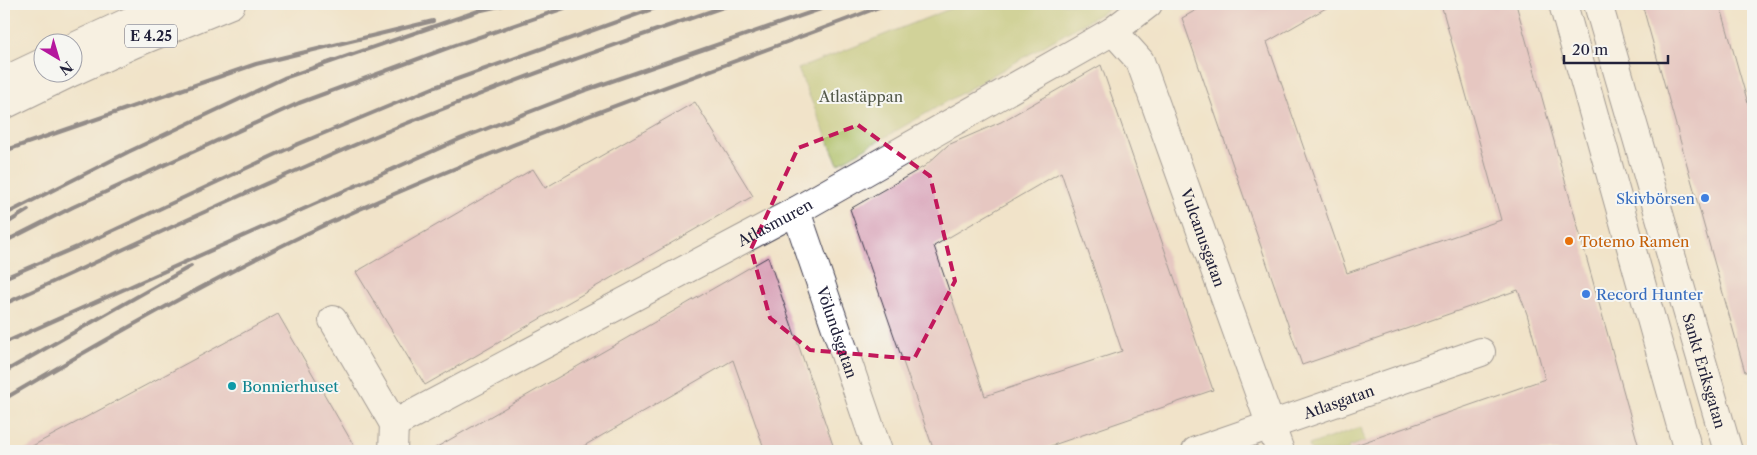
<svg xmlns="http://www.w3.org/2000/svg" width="1757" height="455" font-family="'Libre Caslon Text',serif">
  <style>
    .green { fill: #aabc5f; stroke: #666f4d }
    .building { fill: #d9a4b9; fill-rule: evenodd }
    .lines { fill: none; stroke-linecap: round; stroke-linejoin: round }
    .minor-casing { stroke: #413f50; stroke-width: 30 }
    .major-casing { stroke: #413f50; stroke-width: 30 }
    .highway-casing { stroke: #413f50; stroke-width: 30 }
    .minor { stroke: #fff; stroke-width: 28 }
    .major { stroke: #fff; stroke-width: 28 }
    .highway { stroke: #fff; stroke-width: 28 }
    .rail { stroke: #22223b; stroke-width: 4 }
    .marked { fill: none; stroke: #c2185b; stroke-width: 4; stroke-dasharray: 10 6; stroke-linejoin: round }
    .shop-dot { fill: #3f7fe0; stroke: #f6f6f2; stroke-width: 2 }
    .food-dot { fill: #e8710a; stroke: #f6f6f2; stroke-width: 2 }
    .culture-dot { fill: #0f9aa8; stroke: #f6f6f2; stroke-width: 2 }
    .labels { text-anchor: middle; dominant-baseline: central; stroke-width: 4; stroke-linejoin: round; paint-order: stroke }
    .shield { fill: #f6f6f2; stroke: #626272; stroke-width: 1 }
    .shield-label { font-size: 14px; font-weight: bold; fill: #22223b }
    .park-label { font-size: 15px; fill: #525848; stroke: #f6f6f2 }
    .shop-label { font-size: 15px; fill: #366cbe; stroke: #f6f6f2; text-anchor: end }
    .street-label { font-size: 15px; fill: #22223b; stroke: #f6f6f2 }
    .food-label { font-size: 15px; fill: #c56008; stroke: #f6f6f2; text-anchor: start }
    .culture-label { font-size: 15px; fill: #0d838f; stroke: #f6f6f2; text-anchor: start }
  </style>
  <rect width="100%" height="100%" fill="#f6f6f2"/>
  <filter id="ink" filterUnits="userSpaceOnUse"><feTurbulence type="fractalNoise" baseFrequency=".02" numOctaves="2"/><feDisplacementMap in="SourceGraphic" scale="10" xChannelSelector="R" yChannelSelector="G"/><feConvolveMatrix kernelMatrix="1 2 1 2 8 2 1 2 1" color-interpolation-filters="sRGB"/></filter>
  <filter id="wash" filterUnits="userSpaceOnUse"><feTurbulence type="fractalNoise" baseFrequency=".0096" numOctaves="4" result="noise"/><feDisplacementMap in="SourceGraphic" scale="20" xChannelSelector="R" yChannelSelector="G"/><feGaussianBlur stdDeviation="1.12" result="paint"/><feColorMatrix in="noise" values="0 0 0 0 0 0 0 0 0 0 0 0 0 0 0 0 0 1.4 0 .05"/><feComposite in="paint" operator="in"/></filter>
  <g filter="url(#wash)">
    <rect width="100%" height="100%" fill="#f1e3c9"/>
    <!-- green -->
    <path class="green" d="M962 4H1117L838 164 798 69Z
      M1361 427 1365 441 1348 447 1349 451H1311L1309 445Z"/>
    <g id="blocks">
      <!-- building -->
      <path class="building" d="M1207 4H1333L1267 42 1347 273 1501 220 1441 4H1516L1640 451H1350V447L1545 379 1527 314 1518 290 1302 365 1182 18Z
        M1642 4H1720L1753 121V371L1745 372Z
        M1101 65 1213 390 1036 451H934L850 209 925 166 948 145 1001 122ZM1061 172 1122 351 985 396 934 246Z
        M695 102 753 196 425 385 356 272 533 169 545 188Z
        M768 257 835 451H765L733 360 575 451H430Z
        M278 314 357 451H23L178 368Z"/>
    </g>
  </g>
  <g filter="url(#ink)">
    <use href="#blocks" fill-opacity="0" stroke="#413f50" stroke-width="1"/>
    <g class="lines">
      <!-- minor casing -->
      <g class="minor-casing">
        <g id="minor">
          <path id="s1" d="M1113 31 1140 61 1280 451"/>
          <path id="s2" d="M796 211 878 451"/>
          <path d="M333 320 394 424"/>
          <path id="s3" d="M394 424 796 211 1113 31 1148 4"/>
          <path d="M393 451 394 424"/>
          <path id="s4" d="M1196 451 1481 352"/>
        </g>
      </g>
      <!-- major casing -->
      <g class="major-casing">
        <g id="major">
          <path d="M1563 4 1688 451"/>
          <path id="s5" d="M1598 4 1728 451"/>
        </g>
      </g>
      <!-- highway casing -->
      <g class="highway-casing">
        <path id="highway" d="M72 48 126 23 174 4
          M72 72 133 44 231 4
          M4 81 42 63
          M4 105 72 72"/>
      </g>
      <!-- minor -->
      <use href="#minor" class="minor"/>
      <!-- major -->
      <use href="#major" class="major"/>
      <!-- highway -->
      <use href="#highway" class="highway"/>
      <!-- rail -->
      <path class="rail" d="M482 10 508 4
        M4 151 256 64 433 21
        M4 215 128 152 284 78 487 8
        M4 225 28 210
        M4 242 73 207 299 103 453 46 576 4
        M4 278 91 241 298 144 435 87 666 4
        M4 304C105 259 205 210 307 166 445 104 589 53 732 4
        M4 343 460 139 586 90 835 4
        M4 372 191 266
        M4 399C110 337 218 275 329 223 511 139 701 76 887 4"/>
    </g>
  </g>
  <!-- marked area -->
  <path d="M0 0H1757V455H0ZM858 125 930 176 955 281 914 359 810 350 770 318 751 249 798 148Z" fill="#f1e3c9" fill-opacity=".55" fill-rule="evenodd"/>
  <path class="marked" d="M858 125 930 176 955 281 914 359 810 350 770 318 751 249 798 148Z"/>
  <!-- markers -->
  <g class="shop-dot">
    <circle cx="1705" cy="198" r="5"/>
    <circle cx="1586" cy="294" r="5"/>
  </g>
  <circle class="food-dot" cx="1569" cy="241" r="5"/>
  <circle class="culture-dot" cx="232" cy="386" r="5"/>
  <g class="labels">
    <!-- shield labels -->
    <rect class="shield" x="125" y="24.5" width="52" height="23" rx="4"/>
    <g class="shield-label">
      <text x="151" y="36">E 4.25</text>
    </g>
    <!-- park labels -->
    <g class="park-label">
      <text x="861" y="96">Atlastäppan</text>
    </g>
    <!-- shop labels -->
    <g class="shop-label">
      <text x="1695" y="198">Skivbörsen</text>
      <text x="1596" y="294" text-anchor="start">Record Hunter</text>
    </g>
    <!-- street labels -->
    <g class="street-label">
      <text stroke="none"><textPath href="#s3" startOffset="431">Atlasmuren</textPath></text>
      <text stroke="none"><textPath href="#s1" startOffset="228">Vulcanusgatan</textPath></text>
      <text stroke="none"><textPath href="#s2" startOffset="128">Völundsgatan</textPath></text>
      <text stroke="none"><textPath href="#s5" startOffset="382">Sankt Eriksgatan</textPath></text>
      <text stroke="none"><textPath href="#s4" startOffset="151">Atlasgatan</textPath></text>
    </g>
    <!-- food labels -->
    <g class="food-label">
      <text x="1579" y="241">Totemo Ramen</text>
    </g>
    <!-- culture labels -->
    <g class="culture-label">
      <text x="242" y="386">Bonnierhuset</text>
    </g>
  </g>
  <!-- margin -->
  <rect width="1757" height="455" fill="none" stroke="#f6f6f2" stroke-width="20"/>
  <!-- north arrow -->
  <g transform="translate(58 58) rotate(142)"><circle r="24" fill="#f6f6f2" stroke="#a1a1a9"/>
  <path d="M0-4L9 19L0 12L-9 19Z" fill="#b5179e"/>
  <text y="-8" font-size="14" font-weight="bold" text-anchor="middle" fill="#22223b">N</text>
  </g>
  <!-- scale -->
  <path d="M1564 55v8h104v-8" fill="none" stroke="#22223b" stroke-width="2.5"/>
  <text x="1572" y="55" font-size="15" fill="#22223b" stroke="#f6f6f2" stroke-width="4" paint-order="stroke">20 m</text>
</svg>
